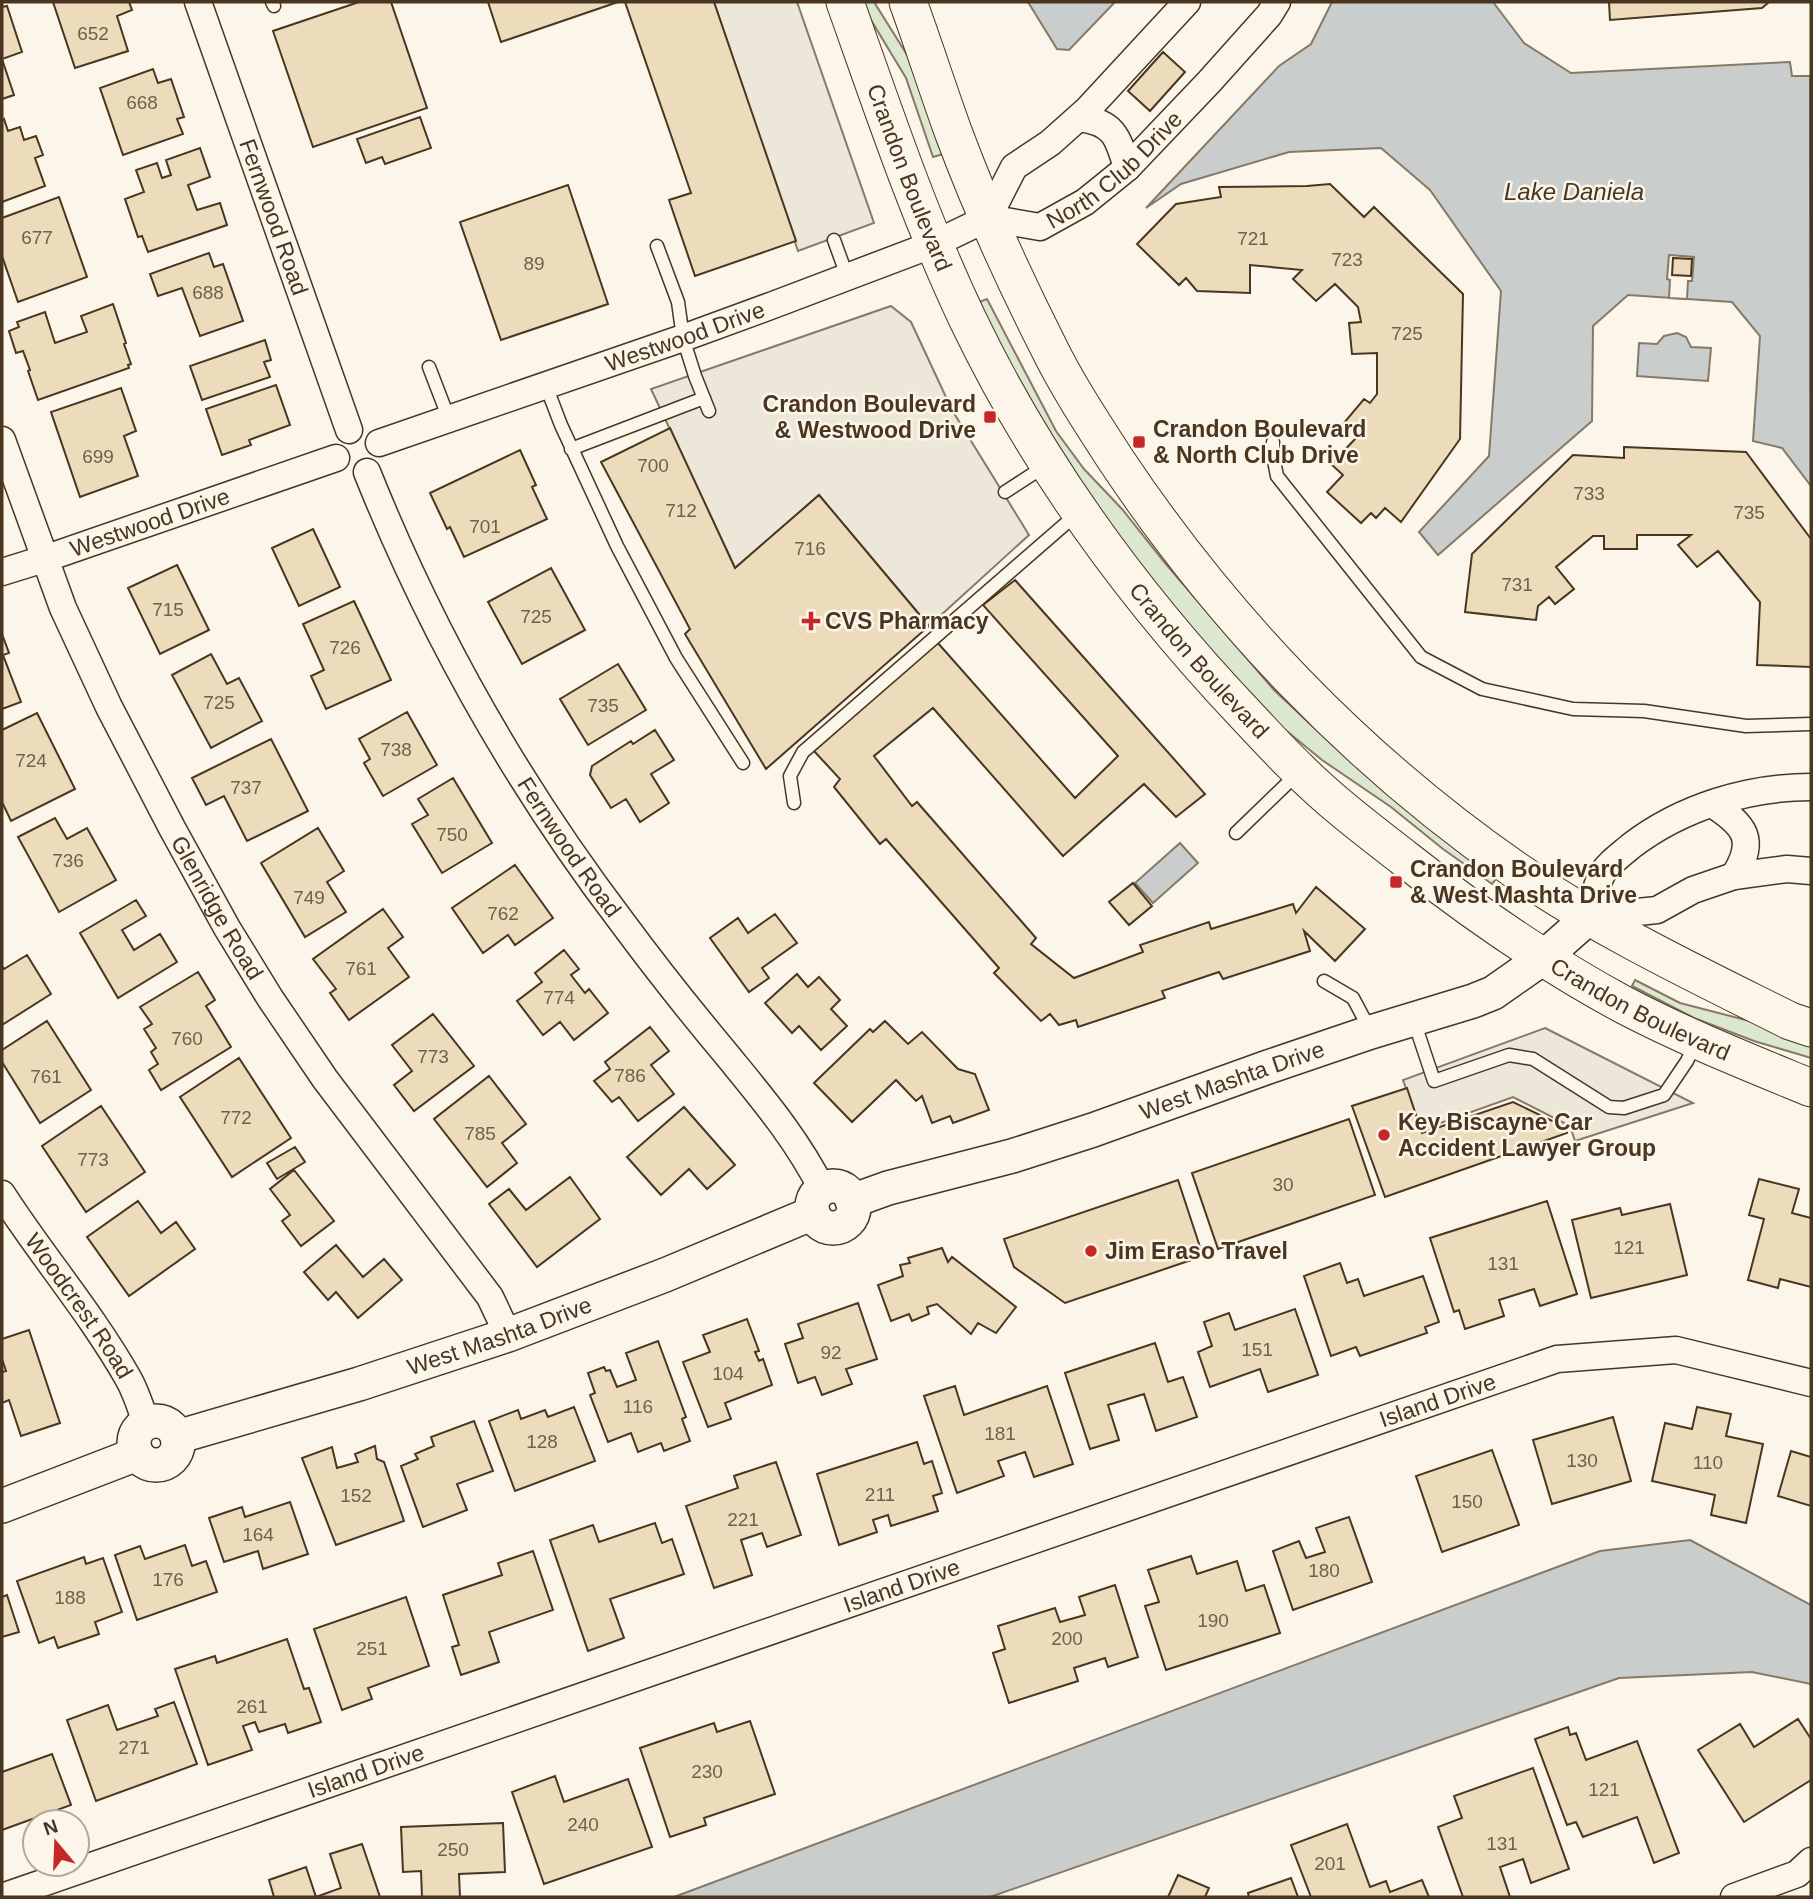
<svg xmlns="http://www.w3.org/2000/svg" width="1813" height="1899" font-family="Arial,sans-serif">
  <style>
    .green { fill: #dce7d0; stroke: #887966; stroke-width: 2 }
    .parking { fill: #ede7d9; stroke: #887966; stroke-width: 2 }
    .water { fill: #c9cecd; stroke: #887966; stroke-width: 2 }
    .pier { fill: #fbf6e9; stroke: #887966; stroke-width: 2 }
    .building { fill: #ecdcbc; stroke: #4a3520; stroke-width: 2 }
    .lines { fill: none; stroke-linecap: round; stroke-linejoin: round }
    .service-casing { stroke: #4a3520; stroke-width: 15 }
    .minor-casing { stroke: #4a3520; stroke-width: 29 }
    .tertiary-casing { stroke: #4a3520; stroke-width: 36 }
    .secondary-casing { stroke: #4a3520; stroke-width: 39 }
    .service { stroke: #fbf6e9; stroke-width: 12 }
    .minor { stroke: #fbf6e9; stroke-width: 26 }
    .tertiary { stroke: #fbf6e9; stroke-width: 33 }
    .secondary { stroke: #fbf6e9; stroke-width: 37 }
    .poi-dot { fill: #c62828; stroke: #fbf6e9; stroke-width: 2.5 }
    .labels { text-anchor: middle; dominant-baseline: central; stroke-width: 5; stroke-linejoin: round; paint-order: stroke }
    .number-label { font-size: 19px; fill: #725f47 }
    .street-label { font-size: 23px; fill: #4a3520; stroke: #fbf6e9 }
    .poi-label { font-size: 23px; font-weight: bold; fill: #4a3520; stroke: #fbf6e9; text-anchor: start }
    .water-label { font-size: 24px; font-style: italic; fill: #4a3520; stroke: #fbf6e9 }
  </style>
  <rect width="100%" height="100%" fill="#fbf6e9"/>
  <!-- green -->
  <path class="green" d="M864 2H874L914 66 943 154 933 157 906 78 871 20Z
    M987 299 1056 431 1084 469 1122 509 1165 563 1274 690 1339 751 1497 878 1492 884 1443 849 1391 807 1322 760 1272 719 1208 650 1129 552 1052 439 1004 356 979 302Z
    M1635 980 1680 1003 1765 1025 1811 1043V1058L1754 1041 1694 1018 1632 986Z"/>
  <!-- parking -->
  <path class="parking" d="M714 2H797L874 223 798 251Z
    M891 306 911 322 952 410 1029 535 929 626 819 495 735 568 651 389Z
    M1545 1028 1693 1103 1575 1141 1570 1126 1513 1097 1421 1130 1403 1080Z"/>
  <!-- water -->
  <path class="water" d="M1028 2H1115L1069 50 1057 49Z
    M1332 2H1493L1524 43 1571 73 1790 62 1792 76H1810L1811 486 1782 448 1753 441 1760 336 1732 302 1628 295 1593 326 1592 421 1438 555 1419 532 1489 456 1501 291 1430 190 1381 148 1289 152 1181 184 1146 208 1279 66 1311 44Z
    M1677 333 1686 337 1691 347 1711 348 1708 381 1637 376 1639 343 1657 344 1664 336Z
    M1180 843 1198 863 1153 903 1135 883Z
    M1690 1540 1811 1605V1684L1752 1672 1619 1678 990 1897H674L1600 1551Z"/>
  <!-- pier -->
  <path class="pier" d="M1669 255 1694 257 1692 281H1688L1687 299 1669 298 1670 280 1667 279Z"/>
  <!-- building -->
  <path class="building" d="M53 2H129L132 10 117 16 128 51 75 68Z
    M359 2H391L427 108 313 147 273 31Z
    M488 2H618L501 42Z
    M625 2H714L796 241 695 276 669 200 691 193Z
    M1609 2H1769L1762 8 1610 20Z
    M7 6 22 52 2 59 14 95 2 99V7Z
    M1163 52 1185 72 1150 111 1128 91Z
    M153 69 158 83 171 79 184 117 177 119 183 134 123 155 100 88Z
    M420 117 431 148 385 164 382 157 366 163 357 139Z
    M4 119 8 131 20 127 24 140 36 136 43 155 35 158 45 186 2 202V120Z
    M200 148 210 177 188 185 197 210 220 203 227 225 148 252 142 236 138 237 125 199 144 192 136 170 157 163 162 178 171 175 166 160Z
    M1330 184 1364 217 1374 207 1463 294 1460 439 1401 522 1385 508 1376 518 1371 513 1361 523 1327 492 1343 475 1331 464 1358 436 1343 424 1364 399 1370 403 1377 394V353L1352 354 1349 323 1361 322 1358 307 1335 284 1316 301 1293 279 1302 270 1250 265V293L1197 291 1186 278 1179 285 1137 244 1176 204 1221 197 1219 187 1307 186Z
    M568 185 608 304 501 340 460 222Z
    M59 197 87 277 18 302 2 256V218Z
    M209 253 214 267 223 264 243 321 200 336 182 288 158 296 150 274Z
    M1673 258 1692 259 1691 276 1672 275Z
    M113 304 126 343 124 344 131 364 128 365 129 368 38 400 28 371 30 370 23 351 16 353 9 331 19 327 17 322 45 312 55 343 87 332 81 316Z
    M265 340 271 360 264 362 270 377 202 400 190 366Z
    M276 385 290 425 249 440 251 445 222 455 206 409Z
    M121 388 136 431 124 436 138 476 80 497 51 412Z
    M670 428 735 568 819 495 929 626 766 769 685 634 690 629 601 462Z
    M1624 447 1746 452 1811 539V667L1757 665 1760 602 1718 551 1697 567 1678 545 1691 535H1637V549H1604V536H1593L1556 567 1574 589 1555 604 1549 597 1538 606 1536 620 1465 612 1472 554 1573 455 1624 458Z
    M520 450 536 485 532 487 547 519 464 557 450 527 447 529 430 493Z
    M313 529 340 587 299 606 272 548Z
    M177 565 209 630 160 654 128 588Z
    M551 568 585 630 522 664 488 602Z
    M1015 580 1205 794 1176 817 1144 784 1063 856 933 708 874 756 912 806 917 802 1036 938 1031 944 1074 978 1143 952 1140 945 1209 922 1211 929 1293 904 1296 913 1316 887 1365 929 1335 961 1304 931 1310 951 1223 979 1219 972 1162 991 1165 998 1078 1027 1076 1020 1059 1025 1050 1014 1041 1021 994 973 999 968 886 839 880 844 834 787 840 779 814 751 937 642 1075 798 1118 756 983 605Z
    M354 601 391 680 326 709 311 676 324 670 303 624Z
    M2 634 9 653 3 655 21 702 2 709Z
    M211 654 227 684 239 678 262 721 211 748 172 675Z
    M618 664 646 710 588 745 560 699Z
    M407 712 437 765 383 796 364 763 370 759 359 739Z
    M37 713 75 789 11 821 2 802V730Z
    M655 730 674 760 651 774 669 803 640 822 626 799 611 808 590 775 592 766 631 741 633 744Z
    M271 739 308 811 247 841 224 796 206 805 192 778Z
    M453 778 492 843 442 873 412 824 428 815 418 799Z
    M55 818 67 839 87 828 116 880 59 912 18 837Z
    M318 828 344 871 327 882 346 912 305 937 261 863Z
    M515 865 553 918 515 945 508 935 483 953 452 908Z
    M1133 883 1152 906 1129 925 1109 902Z
    M136 900 146 916 122 930 134 950 160 934 177 962 118 998 80 933Z
    M383 909 403 937 388 948 409 977 349 1020 330 993 336 989 313 959Z
    M775 914 797 943 762 968 769 978 749 992 710 938 738 918 748 933Z
    M564 950 579 969 571 975 585 993 589 989 608 1013 574 1040 560 1022 543 1035 517 1001 542 982 535 973Z
    M27 955 51 994 2 1025V966L4 969Z
    M198 972 215 1000 206 1006 231 1047 161 1090 149 1070 158 1064 151 1052 156 1048 144 1029 152 1024 140 1007Z
    M797 974 808 987 819 977 840 1000 831 1009 847 1026 821 1050 799 1026 792 1033 765 1003Z
    M433 1014 474 1066 414 1111 394 1085 412 1071 392 1045Z
    M47 1021 91 1090 40 1123 2 1062V1050Z
    M885 1021 908 1044 922 1032 958 1069 975 1074 989 1110 953 1123 950 1116 932 1123 922 1096 916 1101 896 1080 852 1122 814 1083 870 1029 873 1032Z
    M650 1027 669 1051 651 1065 674 1094 638 1121 619 1097 612 1102 594 1081 610 1069 605 1062Z
    M239 1058 291 1138 232 1177 180 1097Z
    M489 1076 526 1124 502 1143 517 1163 487 1187 434 1119Z
    M1407 1088 1422 1133 1513 1102 1565 1127 1567 1133 1385 1197 1352 1106Z
    M101 1106 145 1172 86 1212 42 1146Z
    M684 1107 735 1165 707 1189 689 1169 661 1195 627 1157Z
    M1349 1119 1375 1195 1218 1249 1192 1173Z
    M295 1147 305 1162 277 1179 267 1163Z
    M294 1170 334 1221 301 1246 282 1221 290 1215 270 1189Z
    M570 1177 600 1219 537 1267 489 1204 509 1189 526 1210Z
    M1759 1179 1799 1189 1792 1213 1811 1218V1287L1780 1279 1778 1288 1748 1280 1764 1219 1749 1215Z
    M1178 1180 1203 1256 1065 1303 1014 1267 1004 1239Z
    M138 1201 161 1233 176 1222 195 1249 129 1296 87 1237Z
    M1547 1201 1577 1294 1540 1306 1534 1289 1499 1300 1504 1316 1465 1329 1459 1310 1454 1312 1430 1238Z
    M1670 1204 1687 1275 1591 1298 1572 1220 1620 1208 1622 1215Z
    M336 1245 363 1277 384 1259 402 1280 358 1318 336 1292 328 1300 304 1272Z
    M942 1248 948 1262 952 1257 1016 1307 996 1333 978 1323 971 1334 937 1304 927 1307 929 1314 912 1321 909 1314 891 1321 878 1285 903 1276 900 1265 910 1263 908 1258Z
    M1340 1263 1347 1283 1358 1279 1364 1296 1423 1276 1439 1322 1425 1327 1427 1333 1360 1356 1356 1347 1331 1356 1304 1276Z
    M858 1303 877 1359 846 1369 852 1384 822 1395 815 1377 798 1383 785 1344 803 1338 798 1324Z
    M1295 1309 1318 1375 1268 1392 1260 1369 1210 1387 1198 1352 1212 1346 1204 1322 1229 1313 1235 1330Z
    M747 1319 759 1351 755 1352 759 1361 763 1359 772 1385 725 1403 731 1419 708 1427 683 1362 710 1352 703 1335Z
    M29 1330 60 1423 21 1436 9 1400 2 1403V1372L6 1371 2 1359V1339Z
    M658 1341 686 1417 682 1419 690 1441 664 1451 661 1443 638 1452 631 1433 608 1442 590 1395 595 1393 588 1373 604 1367 606 1371 610 1370 617 1387 636 1380 626 1353Z
    M1155 1343 1168 1382 1183 1377 1197 1417 1156 1431 1144 1394 1108 1405 1119 1440 1090 1449 1065 1373Z
    M955 1386 964 1415 1047 1386 1073 1464 1034 1477 1025 1452 998 1461 1004 1476 957 1493 924 1396Z
    M574 1407 595 1461 515 1491 489 1421 518 1410 521 1419 545 1410 548 1417Z
    M1697 1407 1731 1414 1726 1436 1763 1444 1746 1523 1711 1515 1715 1495 1652 1481 1665 1423 1692 1429Z
    M1613 1417 1631 1481 1552 1504 1533 1440Z
    M474 1421 493 1471 457 1484 467 1510 423 1527 401 1466 418 1459 415 1454 434 1446 431 1437Z
    M917 1442 924 1464 932 1461 942 1493 933 1496 938 1511 891 1526 888 1515 873 1520 877 1532 839 1545 817 1474Z
    M375 1446 377 1459 384 1462 404 1521 336 1545 302 1458 332 1447 337 1468 358 1462 355 1454Z
    M1492 1450 1519 1525 1442 1552 1416 1476Z
    M1791 1451 1811 1457V1506L1778 1496Z
    M776 1462 801 1535 767 1547 762 1533 741 1540 752 1575 714 1588 686 1506 738 1488 734 1476Z
    M290 1502 308 1554 263 1569 258 1551 224 1562 209 1518 242 1507 245 1517Z
    M1349 1517 1372 1582 1293 1610 1273 1551 1299 1541 1306 1558 1325 1552 1316 1528Z
    M655 1523 662 1543 672 1539 684 1574 610 1599 624 1638 588 1651 550 1540 593 1525 599 1542Z
    M185 1545 192 1566 206 1561 217 1592 137 1620 115 1555 140 1546 145 1559Z
    M533 1551 553 1610 489 1632 499 1662 461 1675 452 1647 459 1645 443 1595 502 1575 498 1563Z
    M1191 1556 1197 1574 1237 1561 1246 1591 1264 1585 1280 1633 1166 1670 1145 1606 1159 1602 1148 1570Z
    M84 1557 86 1564 103 1558 122 1612 95 1622 99 1634 58 1648 54 1637 39 1643 17 1581Z
    M1115 1585 1138 1657 1108 1667 1105 1658 1074 1668 1078 1681 1009 1703 993 1653 1005 1649 998 1626 1055 1608 1060 1622 1085 1615 1079 1597Z
    M7 1595 19 1632 2 1637V1597Z
    M406 1597 429 1666 368 1688 372 1699 342 1710 314 1629Z
    M287 1639 304 1689 309 1688 321 1722 288 1733 285 1724 259 1732 255 1722 243 1726 252 1750 208 1765 175 1669 215 1656 217 1663Z
    M174 1702 197 1764 96 1801 67 1720 108 1705 117 1730 158 1716 155 1709Z
    M1798 1719 1811 1739V1780L1744 1822 1698 1750 1740 1724 1754 1747Z
    M750 1721 775 1794 704 1818 706 1825 670 1837 640 1748 714 1723 717 1732Z
    M1568 1727 1570 1735 1576 1733 1586 1760 1637 1741 1679 1853 1654 1863 1637 1817 1583 1837 1576 1822 1567 1825 1535 1739Z
    M52 1754 71 1805 2 1830V1772Z
    M1533 1768 1569 1869 1531 1883 1523 1859 1500 1867 1510 1897H1463L1438 1827 1462 1818 1454 1796Z
    M555 1776 564 1802 628 1779 652 1847 544 1884 512 1792Z
    M503 1823 505 1872 459 1874 460 1897H422L421 1871 403 1872 401 1827Z
    M1347 1824 1370 1887 1386 1881 1390 1892 1422 1880 1429 1897H1311L1291 1845Z
    M362 1844 380 1897H274L269 1880 306 1867 316 1897 341 1888 330 1854Z
    M1178 1875 1209 1888 1205 1897H1168Z
    M1291 1878 1298 1897H1249L1248 1893Z"/>
  <g class="lines">
    <!-- service casing -->
    <g class="service-casing">
      <path id="service" d="M272 2 274 6
        M834 240 847 276
        M657 246 678 302 683 338 695 376 709 411
        M429 367 449 419
        M546 386 561 425 617 546 676 658 743 763
        M1273 442V456L1277 476 1421 657 1482 689 1573 709 1644 711 1746 726 1811 724
        M571 449 704 398
        M1005 492 1045 466
        M794 803 790 776 803 752 1079 512
        M1236 833 1299 772
        M1324 981 1353 998 1370 1030
        M1414 1021 1434 1081 1509 1055 1533 1059 1609 1107 1624 1108 1664 1095 1687 1061 1695 1044"/>
    </g>
    <!-- minor casing -->
    <g class="minor-casing">
      <g id="minor">
        <path id="s1" d="M198 2 349 430"/>
        <path d="M1079 118C1113 122 1118 136 1127 168"/>
        <path id="s2" d="M988 218 1040 227 1085 202 1127 168 1209 82 1269 15 1277 2"/>
        <path d="M988 218 1014 167 1050 143 1087 110 1187 2"/>
        <path id="s3" d="M2 440 63 608 109 707 172 828 227 928 270 998 325 1079 490 1297 508 1335"/>
        <path id="s4" d="M379 443 683 338 773 305 934 244 988 218"/>
        <path id="s5" d="M367 472C431 632 517 784 622 922 656 968 691 1012 727 1055 762 1098 797 1139 822 1189"/>
        <path id="s6" d="M2 572 44 559 336 458"/>
        <path d="M1811 787C1748 787 1682 807 1631 846 1622 854 1606 865 1601 876 1595 888 1593 904 1589 917L1657 910 1693 890 1734 876 1787 869 1811 871"/>
        <path d="M1712 804C1745 825 1757 840 1734 876"/>
        <path id="s7" d="M2 1194C42 1256 91 1313 128 1378 136 1392 141 1408 146 1423"/>
        <path id="s8" d="M2 1897 1557 1359 1676 1350 1811 1383"/>
        <path d="M1734 1897 1797 1874 1811 1861"/>
      </g>
    </g>
    <!-- tertiary casing -->
    <g class="tertiary-casing">
      <g id="tertiary">
        <circle cx="833" cy="1207" r="21"/>
        <path id="s9" d="M852 1201 888 1188 1012 1156 1093 1130 1268 1067 1371 1032 1473 1001 1493 993 1543 958 1589 917"/>
        <circle cx="156" cy="1443" r="22"/>
        <path id="s10" d="M177 1437 359 1384 508 1335 665 1275 813 1213"/>
        <path d="M2 1506 137 1454"/>
      </g>
    </g>
    <!-- secondary casing -->
    <g class="secondary-casing">
      <g id="secondary">
        <path id="s11" d="M845 2C883 109 919 217 968 320 1038 466 1135 598 1246 715 1264 734 1281 753 1299 770 1331 802 1368 830 1404 858 1473 912 1546 963 1624 1005 1685 1037 1748 1062 1811 1088"/>
        <path d="M908 2C924 46 938 90 954 134 981 206 1013 277 1048 346 1067 385 1092 423 1116 460 1222 619 1357 760 1514 869 1601 929 1696 974 1790 1021L1811 1028"/>
      </g>
    </g>
    <!-- service -->
    <use href="#service" class="service"/>
    <!-- minor -->
    <use href="#minor" class="minor"/>
    <!-- tertiary -->
    <use href="#tertiary" class="tertiary"/>
    <!-- secondary -->
    <use href="#secondary" class="secondary"/>
  </g>
  <!-- markers -->
  <g class="poi-dot">
    <rect x="983" y="410" width="14" height="14" rx="3.5"/>
    <rect x="1132" y="435" width="14" height="14" rx="3.5"/>
    <path d="M807.5 610.5h7v7h7v7h-7v7h-7v-7h-7v-7h7z"/>
    <rect x="1389" y="875" width="14" height="14" rx="3.5"/>
    <circle cx="1384" cy="1135" r="7"/>
    <circle cx="1091" cy="1251" r="7"/>
  </g>
  <g class="labels">
    <!-- number labels -->
    <g class="number-label">
      <text x="93" y="33">652</text>
      <text x="142" y="102">668</text>
      <text x="37" y="237">677</text>
      <text x="1253" y="238">721</text>
      <text x="1347" y="259">723</text>
      <text x="534" y="263">89</text>
      <text x="208" y="292">688</text>
      <text x="1407" y="333">725</text>
      <text x="98" y="456">699</text>
      <text x="653" y="465">700</text>
      <text x="1589" y="493">733</text>
      <text x="681" y="510">712</text>
      <text x="1749" y="512">735</text>
      <text x="485" y="526">701</text>
      <text x="810" y="548">716</text>
      <text x="1517" y="584">731</text>
      <text x="168" y="609">715</text>
      <text x="536" y="616">725</text>
      <text x="345" y="647">726</text>
      <text x="219" y="702">725</text>
      <text x="603" y="705">735</text>
      <text x="396" y="749">738</text>
      <text x="31" y="760">724</text>
      <text x="246" y="787">737</text>
      <text x="452" y="834">750</text>
      <text x="68" y="860">736</text>
      <text x="309" y="897">749</text>
      <text x="503" y="913">762</text>
      <text x="361" y="968">761</text>
      <text x="559" y="997">774</text>
      <text x="187" y="1038">760</text>
      <text x="433" y="1056">773</text>
      <text x="630" y="1075">786</text>
      <text x="46" y="1076">761</text>
      <text x="236" y="1117">772</text>
      <text x="480" y="1133">785</text>
      <text x="93" y="1159">773</text>
      <text x="1283" y="1184">30</text>
      <text x="1629" y="1247">121</text>
      <text x="1503" y="1263">131</text>
      <text x="1257" y="1349">151</text>
      <text x="831" y="1352">92</text>
      <text x="728" y="1373">104</text>
      <text x="638" y="1406">116</text>
      <text x="1000" y="1433">181</text>
      <text x="542" y="1441">128</text>
      <text x="1582" y="1460">130</text>
      <text x="1708" y="1462">110</text>
      <text x="880" y="1494">211</text>
      <text x="356" y="1495">152</text>
      <text x="1467" y="1501">150</text>
      <text x="743" y="1519">221</text>
      <text x="258" y="1534">164</text>
      <text x="1324" y="1570">180</text>
      <text x="168" y="1579">176</text>
      <text x="70" y="1597">188</text>
      <text x="1213" y="1620">190</text>
      <text x="1067" y="1638">200</text>
      <text x="372" y="1648">251</text>
      <text x="252" y="1706">261</text>
      <text x="134" y="1747">271</text>
      <text x="707" y="1771">230</text>
      <text x="1604" y="1789">121</text>
      <text x="583" y="1824">240</text>
      <text x="1502" y="1843">131</text>
      <text x="453" y="1849">250</text>
      <text x="1330" y="1863">201</text>
    </g>
    <!-- street labels -->
    <g class="street-label">
      <text stroke="none"><textPath href="#s2" startOffset="147">North Club Drive</textPath></text>
      <text stroke="none"><textPath href="#s11" startOffset="187">Crandon Boulevard</textPath></text>
      <text stroke="none"><textPath href="#s1" startOffset="228">Fernwood Road</textPath></text>
      <text stroke="none"><textPath href="#s4" startOffset="324">Westwood Drive</textPath></text>
      <text stroke="none"><textPath href="#s6" startOffset="156">Westwood Drive</textPath></text>
      <text stroke="none"><textPath href="#s11" startOffset="754">Crandon Boulevard</textPath></text>
      <text stroke="none"><textPath href="#s5" startOffset="427">Fernwood Road</textPath></text>
      <text stroke="none"><textPath href="#s3" startOffset="516">Glenridge Road</textPath></text>
      <text stroke="none"><textPath href="#s11" startOffset="1321">Crandon Boulevard</textPath></text>
      <text stroke="none"><textPath href="#s9" startOffset="399">West Mashta Drive</textPath></text>
      <text stroke="none"><textPath href="#s7" startOffset="136">Woodcrest Road</textPath></text>
      <text stroke="none"><textPath href="#s10" startOffset="338">West Mashta Drive</textPath></text>
      <text stroke="none"><textPath href="#s8" startOffset="1519">Island Drive</textPath></text>
      <text stroke="none"><textPath href="#s8" startOffset="952">Island Drive</textPath></text>
      <text stroke="none"><textPath href="#s8" startOffset="385">Island Drive</textPath></text>
    </g>
    <!-- poi labels -->
    <g class="poi-label">
      <text x="976" y="404" text-anchor="end">Crandon Boulevard<tspan x="976" dy="26">&amp; Westwood Drive</tspan></text>
      <text x="1153" y="429">Crandon Boulevard<tspan x="1153" dy="26">&amp; North Club Drive</tspan></text>
      <text x="825" y="621">CVS Pharmacy</text>
      <text x="1410" y="869">Crandon Boulevard<tspan x="1410" dy="26">&amp; West Mashta Drive</tspan></text>
      <text x="1398" y="1122">Key Biscayne Car<tspan x="1398" dy="26">Accident Lawyer Group</tspan></text>
      <text x="1105" y="1251">Jim Eraso Travel</text>
    </g>
    <!-- water labels -->
    <g class="water-label">
      <text x="1574" y="191">Lake Daniela</text>
    </g>
  </g>
  <!-- border -->
  <rect width="1813" height="1899" fill="none" stroke="#4a3520" stroke-width="7"/>
  <!-- north arrow -->
  <g transform="translate(56 1843) rotate(341)"><circle r="33" fill="#fbf6e9" stroke="#b4a999" stroke-width="2"/>
  <path d="M0-5L12 26L0 18L-12 26Z" fill="#c62828"/>
  <text y="-10" font-size="19" font-weight="bold" text-anchor="middle" fill="#4a3520">N</text>
  </g>
</svg>
